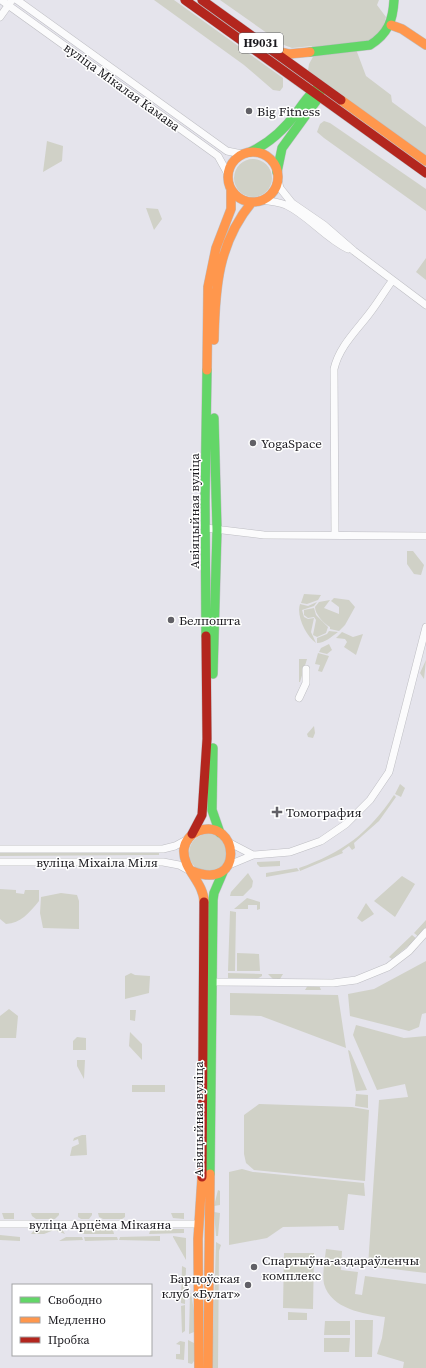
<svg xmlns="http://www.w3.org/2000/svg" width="426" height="1368" font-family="'Source Serif 4',serif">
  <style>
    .green { fill: #d0d1c7 }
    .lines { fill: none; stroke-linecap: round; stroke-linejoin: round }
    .street-casing { stroke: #bebec3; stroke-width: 8 }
    .fast-casing { stroke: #bebec3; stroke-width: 10 }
    .slow-casing { stroke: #bebec3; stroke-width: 10 }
    .jam-casing { stroke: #bebec3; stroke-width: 10 }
    .street { stroke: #fbfbfc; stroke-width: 7 }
    .fast { stroke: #63d668; stroke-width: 9 }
    .slow { stroke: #ff974d; stroke-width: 9 }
    .jam { stroke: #b3261e; stroke-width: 9 }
    .poi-dot { fill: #616066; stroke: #fff; stroke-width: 1.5 }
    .labels { text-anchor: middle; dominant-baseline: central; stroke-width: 3; stroke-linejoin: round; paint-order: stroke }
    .shield { fill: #fff; stroke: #5f5e62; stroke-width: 1 }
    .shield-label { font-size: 12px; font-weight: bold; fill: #1a191e }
    .street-label { font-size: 13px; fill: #1a191e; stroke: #fff }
    .poi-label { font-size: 13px; fill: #1a191e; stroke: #fff; text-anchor: start }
  </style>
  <rect width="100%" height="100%" fill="#e5e4ec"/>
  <!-- green -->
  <path class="green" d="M154 0H174L283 78V87L280 91 273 90 244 65Z
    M220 0H379L377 5 386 17C381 37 374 40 354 44L366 76 391 95 392 102 426 127V155L308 71 309 64 314 55 312 46 292 48 284 45Z
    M324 121 330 123 426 189V211L324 138 317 132 320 124Z
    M47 141 63 146 62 161 43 172Z
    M234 178a19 19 0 1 1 38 0a19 19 0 1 1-38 0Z
    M146 208 158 209 162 219 154 230Z
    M426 258V280L416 272Z
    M407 551H413L424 565 421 575 414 574 407 564Z
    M304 594 321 595 318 600 307 604 301 603Z
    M334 598 349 600 355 607 345 625 339 631 330 629V627C324 624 315 614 315 607L319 602 330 600 324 608 339 614V607L331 601Z
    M317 602 314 606 302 610 304 617 308 619 314 618 311 632 316 643C306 636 296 616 300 604L308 606Z
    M314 608 316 615 328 627 326 633 317 637 313 635 316 620 314 617 308 618 304 615V610Z
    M329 631 338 632C331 637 325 643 317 643V638L327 634Z
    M342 632 353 637 363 634 356 655 344 647 347 642 345 639 336 638Z
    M329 644 332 650 327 654 319 652 321 648Z
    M318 653 329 656 322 672 318 671 320 665 315 664Z
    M299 659H307L300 682H299Z
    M426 660 424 679 420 673Z
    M314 726 315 733 313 738 308 737 307 734Z
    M400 784 405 788 401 797 395 794Z
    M394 795 396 797 379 821 354 843 355 848 352 850 349 846 342 851 343 853 300 871 299 868C342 853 369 833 394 795Z
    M189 853a19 19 0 1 1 38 0a19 19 0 1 1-38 0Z
    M0 852H159V855L0 856Z
    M280 861V866L260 867 257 864V862Z
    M297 868 299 871 266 877V873Z
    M248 873 253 881 252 887 243 896H230L231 892Z
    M402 876 415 884 395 917 374 901Z
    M0 889 16 890V893L24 894 25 890H39V901C29 913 21 923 6 924L0 919Z
    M61 893 77 895 79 901V929L43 928 40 913 41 897Z
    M247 898 260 902V909L257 910V905H248V909H234Z
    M366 903 374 914 362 922 357 918Z
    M230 911 236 912 235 971H228Z
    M426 920V929L419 937 414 933Z
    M412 935 417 939 392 959 389 957Z
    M237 953 259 954 260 971H237Z
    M426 961V1013L422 1014 419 1027 409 1031 350 1016 348 994 374 989Z
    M131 973 135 975 150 976 149 993 125 999V976Z
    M228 973 262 974V976L257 979 228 978Z
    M268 974H283L280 979 274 980Z
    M308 985H319L321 990H305Z
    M230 993 338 995 346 1048 261 1016 230 1015Z
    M9 1009 18 1016 16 1038H0V1016Z
    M130 1010H136L135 1021 130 1020Z
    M356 1025 404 1038 426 1036V1273L368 1266 379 1100 408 1097 405 1084 377 1090 353 1035Z
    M130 1032 142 1044V1060L129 1046Z
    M77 1037 86 1038V1050H73V1041Z
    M348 1050 350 1051 367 1090 356 1091Z
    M77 1060H85L84 1079 77 1066Z
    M132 1085H165V1092H132Z
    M356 1094 368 1095V1108L355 1106Z
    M259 1104 352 1107 369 1110 365 1181 254 1170 246 1163 244 1154V1115Z
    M82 1135H86L87 1155 70 1156 72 1147 79 1144 78 1139 73 1141 74 1138Z
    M242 1169 253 1172 364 1183 365 1196 348 1194 344 1230H339L338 1226 283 1227 267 1238 229 1245V1172Z
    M218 1190 220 1191V1205L214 1206Z
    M214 1212 220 1213 218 1236H216Z
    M2 1213H14V1219H4Z
    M31 1213H59V1215L55 1219H36L32 1216Z
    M78 1213H92V1215L89 1219H81L78 1217Z
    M98 1213H125V1217L122 1219H103L99 1217Z
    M171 1213H184V1219L173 1218Z
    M35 1229H62L65 1234 54 1230 44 1234H31Z
    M85 1229H110L113 1230 114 1234H82Z
    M153 1229H184V1233L149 1234 150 1231Z
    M0 1235 20 1237V1241L0 1240Z
    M160 1236V1241L119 1240 120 1237Z
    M173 1236 186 1238V1260L173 1237Z
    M66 1237H82L83 1240 59 1241Z
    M84 1237H117L118 1240 85 1241Z
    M216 1242 221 1245 219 1251 218 1368H212Z
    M326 1249 342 1251 341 1270 358 1272 355 1294 362 1295 365 1276 426 1284V1368H403L404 1362 377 1354 382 1338 385 1317C364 1314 331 1309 324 1284 322 1274 325 1259 326 1249Z
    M284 1253H314L313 1309 283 1308Z
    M182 1266 186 1268 185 1304 181 1303Z
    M190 1293H191L195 1317 194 1332 189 1334Z
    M185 1305V1331L182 1333 181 1306Z
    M288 1312 307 1313V1320H288Z
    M355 1320H373L372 1357H355Z
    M325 1321H350V1335H324Z
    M324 1338H350L349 1352H324Z
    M188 1340 194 1343V1361L192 1364 188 1363Z
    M180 1341 185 1342 184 1360 176 1359V1354H180V1345L176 1344Z"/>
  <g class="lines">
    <!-- street casing -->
    <g class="street-casing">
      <path id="street" d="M1 0 218 156 228 174
        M17 0 227 151 242 154
        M0 17 12 0
        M278 180 280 188 292 203 324 225 354 251 426 305
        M261 200C270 201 278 202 286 205 309 216 325 238 348 249
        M206 528 264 535 426 536
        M335 535 334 369C339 347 356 331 369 314 377 304 384 292 392 281
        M299 698 306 683V669
        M230 843 253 855
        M0 849H163L175 846 188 839
        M0 862H163L179 865 190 871
        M229 865 253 855 290 852 321 841 346 824 370 800 389 772 426 627
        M211 982 333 983 356 980 388 967 409 951 426 932
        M0 1224H199"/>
    </g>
    <!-- fast casing -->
    <g class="fast-casing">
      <path id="fast" d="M310 52 370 45C388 34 393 20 394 0
        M250 152C270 143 284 130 297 112 304 103 309 93 319 87
        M277 172 282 148 319 97 320 89
        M206 636 205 501 207 370
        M213 674 217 530 214 418
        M213 748 212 810 220 833
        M210 1174 213 900 214 893 223 872"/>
    </g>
    <!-- slow casing -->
    <g class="slow-casing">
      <path id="slow" d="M391 25 402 29 426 45
        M275 51 289 54 310 52
        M341 100 426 161
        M228 177a25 25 0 1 1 50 0a25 25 0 1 1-50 0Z
        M214 340C215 288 218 243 252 202
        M207 370 208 287 216 248 231 209V189
        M192 871C246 893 239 816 198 831 191 834 185 841 184 849 182 869 204 882 204 902
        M199 1368 198 1239 202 1177
        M208 1368 210 1174"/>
    </g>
    <!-- jam casing -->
    <g class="jam-casing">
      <path id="jam" d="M185 0 426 173
        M202 0 341 100
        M192 834 202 815 207 739 206 636
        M202 1177 204 902"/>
    </g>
    <!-- street -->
    <use href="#street" class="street"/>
    <!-- fast -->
    <use href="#fast" class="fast"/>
    <!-- slow -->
    <use href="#slow" class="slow"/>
    <!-- jam -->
    <use href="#jam" class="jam"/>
  </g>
  <!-- markers -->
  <g class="poi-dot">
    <circle cx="249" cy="111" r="4"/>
    <circle cx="253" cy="443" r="4"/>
    <circle cx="171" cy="620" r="4"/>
    <path d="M275 806h4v4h4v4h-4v4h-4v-4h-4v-4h4z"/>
    <circle cx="254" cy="1267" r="4"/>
    <circle cx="248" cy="1285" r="4"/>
  </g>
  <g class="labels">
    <!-- shield labels -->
    <rect class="shield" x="239" y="33" width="44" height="20" rx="3"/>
    <g class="shield-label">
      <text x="261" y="43">Н9031</text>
    </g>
    <!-- street labels -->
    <g class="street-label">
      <text transform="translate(122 87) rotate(36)">вуліца Мікалая Камава</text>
      <text transform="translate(194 511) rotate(-90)">Авіяцыйная вуліца</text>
      <text x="97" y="862">вуліца Міхаіла Міля</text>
      <text transform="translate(198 1119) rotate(-90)">Авіяцыйная вуліца</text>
      <text x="100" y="1224">вуліца Арцёма Мікаяна</text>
    </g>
    <!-- poi labels -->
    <g class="poi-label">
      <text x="257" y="111">Big Fitness</text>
      <text x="261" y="443">YogaSpace</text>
      <text x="179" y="620">Белпошта</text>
      <text x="286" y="812">Томография</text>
      <text x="262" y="1260">Спартыўна-аздараўленчы<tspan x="262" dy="15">комплекс</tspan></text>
      <text x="240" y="1278" text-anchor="end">Барцоўская<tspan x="240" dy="15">клуб «Булат»</tspan></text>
    </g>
  </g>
  <!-- legend -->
  <rect x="12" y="1284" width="140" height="72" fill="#ffffff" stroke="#a3a3a5"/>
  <rect x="20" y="1297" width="20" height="6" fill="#63d668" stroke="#a3a3a5"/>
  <text x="48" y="1304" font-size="12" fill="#1a191e">Свободно</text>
  <rect x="20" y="1317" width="20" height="6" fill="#ff974d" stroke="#a3a3a5"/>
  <text x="48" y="1324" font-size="12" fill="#1a191e">Медленно</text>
  <rect x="20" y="1337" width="20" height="6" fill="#b3261e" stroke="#a3a3a5"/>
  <text x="48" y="1344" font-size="12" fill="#1a191e">Пробка</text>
</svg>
